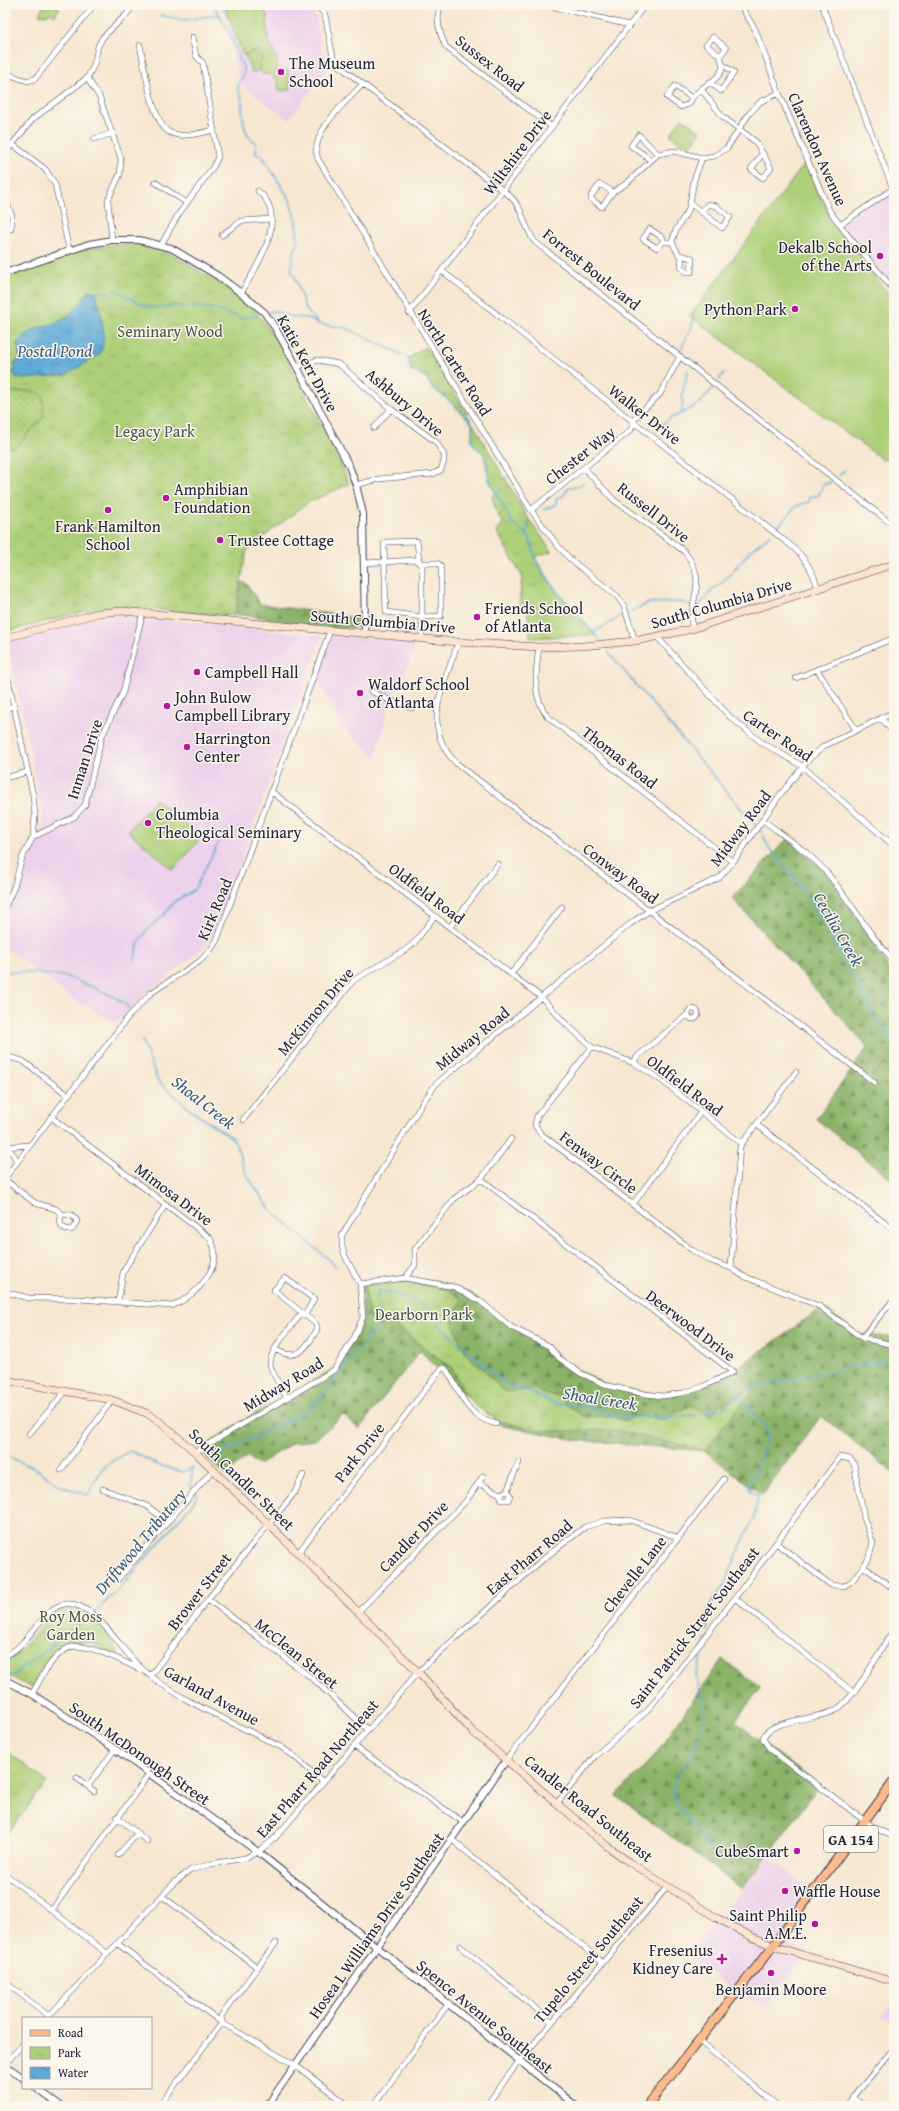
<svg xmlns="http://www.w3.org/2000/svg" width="899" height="2111" font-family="'Gentium Book Plus',serif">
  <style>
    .built { fill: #ecd1ea }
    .grass { fill: #adcf78; stroke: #68785a }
    .forest { fill: url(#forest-firs); stroke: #566a52 }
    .park { fill: url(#park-tufts); stroke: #68785a }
    .garden { fill: url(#garden-dots); stroke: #68785a }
    .water { fill: url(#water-ripples); stroke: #406689 }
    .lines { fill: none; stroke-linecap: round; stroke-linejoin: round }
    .stream { stroke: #5faad7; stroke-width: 1.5 }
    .minor-casing { stroke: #424052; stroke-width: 6 }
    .tertiary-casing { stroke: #424052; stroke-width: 8 }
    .secondary-casing { stroke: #424052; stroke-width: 8 }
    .primary-casing { stroke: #424052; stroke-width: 10 }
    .minor { stroke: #fff; stroke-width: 5 }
    .tertiary { stroke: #fff; stroke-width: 6 }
    .secondary { stroke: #fde4d1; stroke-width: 7 }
    .primary { stroke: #fbbb8c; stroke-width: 8 }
    .poi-dot { fill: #b5179e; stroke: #fbf7ec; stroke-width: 1.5 }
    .labels { text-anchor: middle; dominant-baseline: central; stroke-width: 3; stroke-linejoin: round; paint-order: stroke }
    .shield { fill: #fbf7ec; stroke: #636270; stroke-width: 1 }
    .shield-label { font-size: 15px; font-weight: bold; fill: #22223b }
    .poi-label { font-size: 16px; fill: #22223b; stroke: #fbf7ec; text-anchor: start }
    .street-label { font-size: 16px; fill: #22223b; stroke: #fbf7ec }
    .park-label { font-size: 16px; fill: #4c564d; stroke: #fbf7ec }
    .water-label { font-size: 17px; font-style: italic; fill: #3a5879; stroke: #fbf7ec }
  </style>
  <defs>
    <pattern id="forest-firs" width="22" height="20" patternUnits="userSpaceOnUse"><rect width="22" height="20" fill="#8ab268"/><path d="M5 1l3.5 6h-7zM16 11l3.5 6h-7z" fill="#709057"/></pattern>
    <pattern id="park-tufts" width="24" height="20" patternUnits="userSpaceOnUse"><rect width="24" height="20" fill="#adcf78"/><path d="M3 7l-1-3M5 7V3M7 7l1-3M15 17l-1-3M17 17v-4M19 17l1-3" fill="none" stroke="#95b169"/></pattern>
    <pattern id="garden-dots" width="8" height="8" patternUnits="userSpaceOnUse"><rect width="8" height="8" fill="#adcf78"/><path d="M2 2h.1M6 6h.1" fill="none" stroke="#95b169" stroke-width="1.8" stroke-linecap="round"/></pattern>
    <pattern id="water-ripples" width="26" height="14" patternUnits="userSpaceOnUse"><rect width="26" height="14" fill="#5faad7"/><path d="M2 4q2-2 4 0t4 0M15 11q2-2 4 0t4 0" fill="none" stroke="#4e8ab0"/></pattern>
  </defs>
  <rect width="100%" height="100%" fill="#fbf7ec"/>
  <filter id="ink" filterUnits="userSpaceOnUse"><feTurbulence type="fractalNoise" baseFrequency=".025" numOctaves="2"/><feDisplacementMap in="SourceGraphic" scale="8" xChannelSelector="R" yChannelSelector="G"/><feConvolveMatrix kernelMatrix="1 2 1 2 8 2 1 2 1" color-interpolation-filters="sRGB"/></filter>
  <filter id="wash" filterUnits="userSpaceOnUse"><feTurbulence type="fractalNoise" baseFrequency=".012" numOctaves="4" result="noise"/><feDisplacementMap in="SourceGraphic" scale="16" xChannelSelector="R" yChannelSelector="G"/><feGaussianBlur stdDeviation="0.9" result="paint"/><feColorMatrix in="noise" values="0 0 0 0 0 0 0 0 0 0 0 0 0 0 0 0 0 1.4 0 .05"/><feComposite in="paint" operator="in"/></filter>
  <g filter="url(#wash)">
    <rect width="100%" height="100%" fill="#f6e7d1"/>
    <!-- built -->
    <path class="built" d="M214 5H314L322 52 332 62 289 120 240 83 226 14Z
      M894 188V287L839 226Z
      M115 616 192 622 322 636 216 931 206 946 147 993 116 1023 74 1000 5 947V917L9 912 26 860 41 830 43 816 8 640 87 618Z
      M332 635 417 643 388 709 376 757 345 730 317 677Z
      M767 1856 813 1890 779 1943 807 1951 767 2006 735 1992 689 1957Z
      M894 2002V2023L883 2016Z"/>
    <!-- grass -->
    <path class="grass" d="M47 5 60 7 55 16 50 13 46 15H39L43 6 46 7Z
      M227 5H263L268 18 267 26 269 42 277 58V72L288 70 290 90 279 91 277 76 274 79 272 75 263 74 259 70 260 57 258 50 243 55 225 9Z
      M806 162 823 202 834 221 894 302V456L883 460 690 316Z
      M156 799 201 838 173 870 128 831Z"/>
    <!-- forest -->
    <path class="forest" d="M241 582 246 583 260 604 359 618V626C328 634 289 621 258 617 238 614 217 613 197 611Z
      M787 839 826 871 858 915 894 978V1182L816 1119 868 1047 732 898Z
      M433 1280 470 1293 552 1357 608 1386 661 1396 703 1387 737 1368 823 1307 860 1335 891 1336 894 1333V1473L821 1416 762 1495 705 1451 576 1440 503 1426 455 1386 420 1351 359 1429 343 1415 315 1440 292 1443 259 1465 247 1456 226 1475 199 1450 250 1416 295 1392 334 1368 353 1342 363 1315 362 1283 382 1285 394 1281Z
      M722 1659 761 1687 735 1722 820 1785 742 1889 616 1796 654 1756Z"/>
    <!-- park -->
    <path class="park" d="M258 50 262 59 259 64V70L252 73 245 55Z
      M682 118 701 132 688 149 670 135Z
      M116 244 142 245 169 253 231 290 254 309 280 344 340 462 349 484 307 503 247 550 234 616 126 607 86 611 5 632V276L61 254Z
      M425 347 462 405 531 523 552 551 534 557 556 590 596 635 530 638 527 604H519L522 576 497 532 503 523 497 513 492 497 495 492 489 480 484 454 476 447 472 441V424L451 402 432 388 427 378 409 368V358Z
      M405 1283 445 1289 462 1299 452 1322 466 1354 485 1371 501 1389 507 1392 534 1389 545 1394 560 1396 567 1405 581 1415 586 1417 609 1416 626 1421C644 1409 648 1421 665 1420L671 1415 692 1405 707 1415H712L718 1405C732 1401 741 1398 751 1388L753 1389 705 1450 616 1430 544 1431 498 1421 475 1405 463 1390 452 1368 392 1323 369 1312 365 1286Z
      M71 1606C94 1611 109 1634 118 1654L115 1656C106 1652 97 1643 87 1642 61 1639 41 1667 33 1688L5 1674V1660C33 1650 41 1610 71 1606Z
      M5 1750 47 1782 5 1837Z"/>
    <!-- garden -->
    <path class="garden" d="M22 391H34L43 397 44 417 14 449 5 445 6 395 10 393Z"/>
    <!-- water -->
    <path class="water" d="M89 291 96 292C100 311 108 335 100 354L66 375 24 379 15 377 13 371 16 370 14 363 19 360 20 356 17 344C30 324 48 329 66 317 76 310 81 300 89 291Z"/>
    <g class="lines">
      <!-- stream -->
      <path class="stream" d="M213 5 227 27 244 70C244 77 238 81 238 88 238 91 241 94 241 97 244 113 240 133 256 143V155L261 154 290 200 296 222 298 244 293 254 291 271 295 277 305 308 318 323
        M160 15 185 20 220 14
        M96 292H109L115 290 149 308 176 306 210 308 241 318 258 316
        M269 312 274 311 293 317 308 318 319 324 346 328 409 358 410 370 425 376 432 388 438 391 465 415 472 424V441L476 447 484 454 491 484 513 524 529 536 537 563 556 590 599 639
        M681 349 692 327 694 310
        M719 380 724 373
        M683 413 701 402 713 388
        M655 430 671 418 682 413 683 391 688 370
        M839 475 845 470
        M503 480 507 477
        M496 493 502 489
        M543 510 555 505 557 498 562 497 569 487H577L584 482
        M776 529 796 506 809 502 810 497 819 495 823 485 831 482
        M526 535 529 527 526 522
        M695 606 700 605 713 589 722 583 751 550 771 534
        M630 612 649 603 682 602 688 604
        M594 632 623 615
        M608 652 757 827
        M761 831 769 848 792 874 808 898 864 995 871 1013 894 1040
        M134 961 139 942 147 930 164 915 175 901 194 890 219 842
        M5 972H23L65 976 109 994 125 1004 129 1009
        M142 1040 158 1081 193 1112 231 1137 236 1144 246 1174 270 1209 336 1266
        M5 1455 38 1470 61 1486 88 1495C100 1469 104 1463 131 1451L158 1465 183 1472 194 1467
        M213 1457 310 1409 333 1382 376 1328 380 1310 377 1299 378 1290C401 1297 434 1301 441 1327L500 1379 516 1389H524L553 1403 594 1408 615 1416 656 1418 698 1415 723 1408 738 1395 753 1387 879 1361 894 1366
        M94 1613 122 1586 192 1504 198 1495 190 1486 193 1468
        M707 1631V1613L713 1600 723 1587 746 1534 754 1519 758 1495 751 1492 749 1486 759 1462 768 1430 738 1395
        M706 1638 696 1677 705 1707 702 1726 694 1748 673 1786 677 1805 721 1861
        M6 1679C36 1660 62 1636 91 1615"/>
    </g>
  </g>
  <g filter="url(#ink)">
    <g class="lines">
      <!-- minor casing -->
      <g class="minor-casing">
        <path id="minor" d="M317 5 325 15 334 62 510 196C524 209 524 228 535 242L894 526
          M440 5C436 21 439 32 446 47L552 127
          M546 5 629 25
          M740 5 755 29 779 93 829 210 846 233 894 290
          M822 5 893 189
          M140 45C144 64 152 122 169 132 182 139 200 133 214 130
          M720 56 706 45 713 37 726 48 720 56C728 75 714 79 701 89L723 117 756 142 771 168 763 178 751 169 762 154
          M5 73 27 81 35 79 94 5
          M87 78 99 96 121 159 120 174 108 200 112 240
          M710 82 721 91 734 72 723 65
          M363 84C347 101 308 133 318 159L531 510 558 546 571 560 617 596 624 606 635 641
          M692 98 689 104 681 107 667 97 675 86 692 98 701 89
          M94 139 113 133
          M12 144 45 169 55 184 69 250
          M5 153 33 119 87 78 94 65 98 46 103 37 126 15 134 5
          M650 161 646 156 631 146 639 135 658 154
          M155 182 187 203
          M613 192 600 184 591 196V199L602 207 613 192 627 183 658 154 674 151 702 158 714 156 727 148 749 114 760 102 779 93
          M5 199 12 216 11 229
          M690 203 722 228 730 217 716 206 708 204 701 212
          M840 225 894 188
          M222 235 241 221 271 219
          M663 242V238L650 229 643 239 657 248 663 242H672L676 230 689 209 694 180 702 158
          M672 242 679 255 692 258 691 272H686L681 267 682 256
          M161 245 178 215 213 167 218 157 203 63 196 56 192 37
          M442 271 789 544C804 556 814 571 818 590
          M241 293C257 267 290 217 258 191
          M409 313 645 5
          M297 367 317 360 339 364 391 409 436 442 444 455V461L441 470 433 474 379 479 356 485
          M374 428 391 409
          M584 468 614 500 684 551C710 584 688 595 692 629
          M531 510 631 430 635 418 660 394 680 356
          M419 561 417 541 386 542 384 544 386 612 422 617 441 616V566L437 563H421
          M364 563 416 560 422 566V638
          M657 637 730 717 761 742 802 766 894 846
          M458 642C445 685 419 725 456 763L875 1083
          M539 647C536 672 531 696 548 717L733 862
          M5 665 33 795 35 816 33 837
          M818 671 856 730
          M796 678 894 638
          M371 691 389 700 412 708
          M5 709 14 706
          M881 718 894 733
          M5 778 27 772
          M272 792 541 997 567 1025 592 1047 636 1064 657 1077 741 1143
          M763 820C785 837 809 852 827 873 851 901 867 934 894 960
          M5 907 14 887 22 858 33 837 74 817 85 805 102 736 123 692 143 612
          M450 927 498 864
          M511 974 562 907
          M688 1014a5 5 0 1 1 10 0a5 5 0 1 1-10 0Z
          M592 1047 537 1116 535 1125 541 1134 692 1250 711 1261 731 1268 743 1276 819 1306 862 1338 894 1345
          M5 1056 23 1061 68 1095
          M633 1063 638 1056 688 1014
          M243 1120 354 980 407 949 415 942 434 917
          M757 1125 894 1230
          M5 1147 30 1145
          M6 1147 14 1155 17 1163
          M5 1178 128 1017 151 993 200 961 210 951 217 940 330 631
          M5 1180 35 1203 56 1209 62 1214 72 1215 77 1221 73 1229 68 1230 62 1227 60 1222 62 1214
          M633 1204 701 1112
          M731 1268 740 1146 796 1072
          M405 1278 415 1265V1249L454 1199 481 1179 511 1139
          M360 1284 405 1278 454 1287 480 1301 511 1327 549 1346 559 1358 580 1373 609 1386 645 1394 663 1396 683 1393 702 1387 733 1372 481 1179
          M5 1292 29 1298 80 1299 172 1306C197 1295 226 1266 210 1238L51 1117
          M118 1302 123 1273 128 1263 166 1204
          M862 1338 894 1299
          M275 1349C297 1363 305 1349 317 1330L316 1324 274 1290 285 1278 314 1299 306 1313H302C293 1325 265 1353 271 1368 275 1378 282 1389 287 1398
          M29 1434 65 1392
          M195 1452 334 1370 354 1338 363 1317 360 1284 345 1256 342 1246V1235L423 1102 436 1084 630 924 649 911 719 878 733 862 780 795 808 760 824 746 894 712
          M61 1470 112 1400
          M479 1483 500 1494 507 1491 519 1462
          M103 1489 147 1506 168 1522
          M500 1494 502 1500H508L510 1495 507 1491
          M298 1553 442 1368H445C462 1391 463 1416 496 1424
          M864 1567 894 1589
          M117 1580 213 1470
          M735 1598 853 1692
          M208 1599 313 1679 368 1730
          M358 1612 466 1501 483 1476
          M894 1629C881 1649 854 1701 834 1711 818 1719 766 1720 763 1739L770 1749 873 1827 894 1837
          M5 1656C30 1645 42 1607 65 1604 92 1599 119 1647 137 1664 171 1698 237 1724 281 1747L295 1757 322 1781
          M151 1675 208 1599 295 1492 303 1475
          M32 1694C41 1678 51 1657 68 1648 83 1640 126 1663 141 1670
          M354 1746 463 1822
          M507 1759 724 1479
          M77 1778 94 1791
          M88 1786 115 1749
          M558 1802 595 1756 647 1711 735 1598 840 1457 850 1459 854 1464 864 1518 873 1543 868 1560 852 1581 844 1586 831 1585 776 1543
          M117 1817 147 1841
          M451 1839 602 1962
          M118 1855 137 1834
          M5 1874 108 1954
          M162 1896 257 1967
          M52 1910 149 1774
          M118 1944 222 2023 295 2065 349 2106
          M460 1946 552 2022
          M5 1982 49 2016
          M47 2018 175 1882 191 1870 211 1864 245 1858 258 1852 275 1838 418 1672 542 1560 585 1527 604 1521 630 1520 679 1538
          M698 2040 778 2106
          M5 2064 23 2044
          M853 2097 864 2106
          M159 2106 222 2023 221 2016 276 1943
          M373 2106 449 2003
          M486 2106 520 2060 667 1887
          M846 2106 894 2048"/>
      </g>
      <!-- tertiary casing -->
      <g class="tertiary-casing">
        <path id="tertiary" d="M5 273 89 244 112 240H139L171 248 218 276 241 293 264 312 274 326 297 367 349 466 356 485 363 514 365 633
          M5 1680 32 1694 115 1749 258 1852 576 2106
          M5 2065 23 2078
          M36 2088 61 2106
          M267 2106 507 1759"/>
      </g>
      <!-- secondary casing -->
      <g class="secondary-casing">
        <path id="secondary" d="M5 638 99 613 122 611 458 642 539 647 582 646 635 641 692 629 894 564
          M5 1380 112 1400 146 1413 160 1422 195 1452 358 1612 418 1672 472 1731 607 1846 629 1862 717 1918 754 1938 773 1946 894 1982"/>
      </g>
      <!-- primary casing -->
      <g class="primary-casing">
        <path id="primary" d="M647 2106 773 1946 894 1781"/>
      </g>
      <!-- minor -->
      <use href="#minor" class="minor"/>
      <!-- tertiary -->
      <use href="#tertiary" class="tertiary"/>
      <!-- secondary -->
      <use href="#secondary" class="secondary"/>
      <!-- primary -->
      <use href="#primary" class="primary"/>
    </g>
  </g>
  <!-- markers -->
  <g class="poi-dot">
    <circle cx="281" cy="72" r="4"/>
    <circle cx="880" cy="256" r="4"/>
    <circle cx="795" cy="309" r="4"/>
    <circle cx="166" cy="498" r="4"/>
    <circle cx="108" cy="510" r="4"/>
    <circle cx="220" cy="540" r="4"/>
    <circle cx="477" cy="617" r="4"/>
    <circle cx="197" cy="672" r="4"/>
    <circle cx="360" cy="693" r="4"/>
    <circle cx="167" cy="706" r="4"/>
    <circle cx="187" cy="747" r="4"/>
    <circle cx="148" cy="823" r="4"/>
    <circle cx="797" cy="1851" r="4"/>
    <circle cx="785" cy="1891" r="4"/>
    <circle cx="815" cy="1924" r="4"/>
    <path d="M720 1953h4v4h4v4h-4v4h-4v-4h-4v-4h4z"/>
    <circle cx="771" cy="1973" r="4"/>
  </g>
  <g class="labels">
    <!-- shield labels -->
    <rect class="shield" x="824" y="1826" width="54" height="26" rx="3"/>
    <g class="shield-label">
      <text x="851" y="1839">GA 154</text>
    </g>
    <!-- poi labels -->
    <g class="poi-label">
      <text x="289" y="63">The Museum<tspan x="289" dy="18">School</tspan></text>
      <text x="872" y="247" text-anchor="end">Dekalb School<tspan x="872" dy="18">of the Arts</tspan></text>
      <text x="787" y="309" text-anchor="end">Python Park</text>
      <text x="174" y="489">Amphibian<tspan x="174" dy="18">Foundation</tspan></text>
      <text x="108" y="526" text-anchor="middle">Frank Hamilton<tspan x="108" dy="18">School</tspan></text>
      <text x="228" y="540">Trustee Cottage</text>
      <text x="485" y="608">Friends School<tspan x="485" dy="18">of Atlanta</tspan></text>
      <text x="205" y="672">Campbell Hall</text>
      <text x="368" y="684">Waldorf School<tspan x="368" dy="18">of Atlanta</tspan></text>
      <text x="175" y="697">John Bulow<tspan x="175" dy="18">Campbell Library</tspan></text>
      <text x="195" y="738">Harrington<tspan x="195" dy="18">Center</tspan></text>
      <text x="156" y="814">Columbia<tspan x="156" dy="18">Theological Seminary</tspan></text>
      <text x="789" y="1851" text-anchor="end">CubeSmart</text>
      <text x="793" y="1891">Waffle House</text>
      <text x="807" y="1915" text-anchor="end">Saint Philip<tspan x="807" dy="18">A.M.E.</tspan></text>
      <text x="713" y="1950" text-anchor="end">Fresenius<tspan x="713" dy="18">Kidney Care</tspan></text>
      <text x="771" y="1989" text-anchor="middle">Benjamin Moore</text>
    </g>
    <!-- street labels -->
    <g class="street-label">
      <text transform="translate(490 63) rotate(38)">Sussex Road</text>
      <text transform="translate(818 149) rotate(66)">Clarendon Avenue</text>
      <text transform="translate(517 152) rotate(-53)">Wiltshire Drive</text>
      <text transform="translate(592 269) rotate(39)">Forrest Boulevard</text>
      <text transform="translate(455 362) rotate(58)">North Carter Road</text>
      <text transform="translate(308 363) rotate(61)">Katie Kerr Drive</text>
      <text transform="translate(405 402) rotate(40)">Ashbury Drive</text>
      <text transform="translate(645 414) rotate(38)">Walker Drive</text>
      <text transform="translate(580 455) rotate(-38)">Chester Way</text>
      <text transform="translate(654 512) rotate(38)">Russell Drive</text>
      <text transform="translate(721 603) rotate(-16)">South Columbia Drive</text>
      <text transform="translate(383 621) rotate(5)">South Columbia Drive</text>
      <text transform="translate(778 735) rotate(34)">Carter Road</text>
      <text transform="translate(620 757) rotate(38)">Thomas Road</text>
      <text transform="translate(84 759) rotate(-72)">Inman Drive</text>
      <text transform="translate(740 828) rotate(-53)">Midway Road</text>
      <text transform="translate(621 873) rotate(37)">Conway Road</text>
      <text transform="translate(427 893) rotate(37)">Oldfield Road</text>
      <text transform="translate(214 909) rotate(-67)">Kirk Road</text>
      <text transform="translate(315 1011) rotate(-50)">McKinnon Drive</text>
      <text transform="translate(472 1038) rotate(-39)">Midway Road</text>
      <text transform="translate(685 1085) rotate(37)">Oldfield Road</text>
      <text transform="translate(599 1162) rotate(37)">Fenway Circle</text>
      <text transform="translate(174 1194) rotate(37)">Mimosa Drive</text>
      <text transform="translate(691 1325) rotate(37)">Deerwood Drive</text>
      <text transform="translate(283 1384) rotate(-31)">Midway Road</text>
      <text transform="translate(359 1452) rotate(-52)">Park Drive</text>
      <text transform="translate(242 1479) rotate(44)">South Candler Street</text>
      <text transform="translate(413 1536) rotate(-46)">Candler Drive</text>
      <text transform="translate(529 1557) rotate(-40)">East Pharr Road</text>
      <text transform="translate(634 1574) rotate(-52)">Chevelle Lane</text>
      <text transform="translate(199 1591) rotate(-52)">Brower Street</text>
      <text transform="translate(694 1627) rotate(-52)">Saint Patrick Street Southeast</text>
      <text transform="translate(297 1653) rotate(39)">McClean Street</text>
      <text transform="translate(212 1695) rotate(29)">Garland Avenue</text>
      <text transform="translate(140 1753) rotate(35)">South McDonough Street</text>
      <text transform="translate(317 1768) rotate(-49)">East Pharr Road Northeast</text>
      <text transform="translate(589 1808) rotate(39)">Candler Road Southeast</text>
      <text transform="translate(376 1925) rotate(-55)">Hosea L Williams Drive Southeast</text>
      <text transform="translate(588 1959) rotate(-50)">Tupelo Street Southeast</text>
      <text transform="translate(485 2016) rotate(39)">Spence Avenue Southeast</text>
    </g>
    <!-- park labels -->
    <g class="park-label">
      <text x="170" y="331">Seminary Wood</text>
      <text x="155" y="431">Legacy Park</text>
      <text x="424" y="1314">Dearborn Park</text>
      <text x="71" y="1616">Roy Moss<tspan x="71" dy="18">Garden</tspan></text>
    </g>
    <!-- water labels -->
    <g class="water-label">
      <text x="55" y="350">Postal Pond</text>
      <text transform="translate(839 929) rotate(60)">Cecilia Creek</text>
      <text transform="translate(204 1102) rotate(38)">Shoal Creek</text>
      <text transform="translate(600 1398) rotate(9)">Shoal Creek</text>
      <text transform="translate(140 1541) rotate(-50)">Driftwood Tributary</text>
    </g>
  </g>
  <!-- margin -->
  <rect width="899" height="2111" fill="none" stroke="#fbf7ec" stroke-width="20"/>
  <!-- legend -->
  <rect x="22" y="2017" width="130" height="72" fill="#fbf7ec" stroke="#a4a2a5"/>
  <rect x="30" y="2030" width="20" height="6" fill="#fbbb8c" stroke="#a4a2a5"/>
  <text x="58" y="2037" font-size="12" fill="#22223b">Road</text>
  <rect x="30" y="2047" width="20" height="12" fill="url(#park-tufts)" stroke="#a4a2a5"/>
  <text x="58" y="2057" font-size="12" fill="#22223b">Park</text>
  <rect x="30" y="2067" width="20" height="12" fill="url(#water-ripples)" stroke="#a4a2a5"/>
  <text x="58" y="2077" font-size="12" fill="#22223b">Water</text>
</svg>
